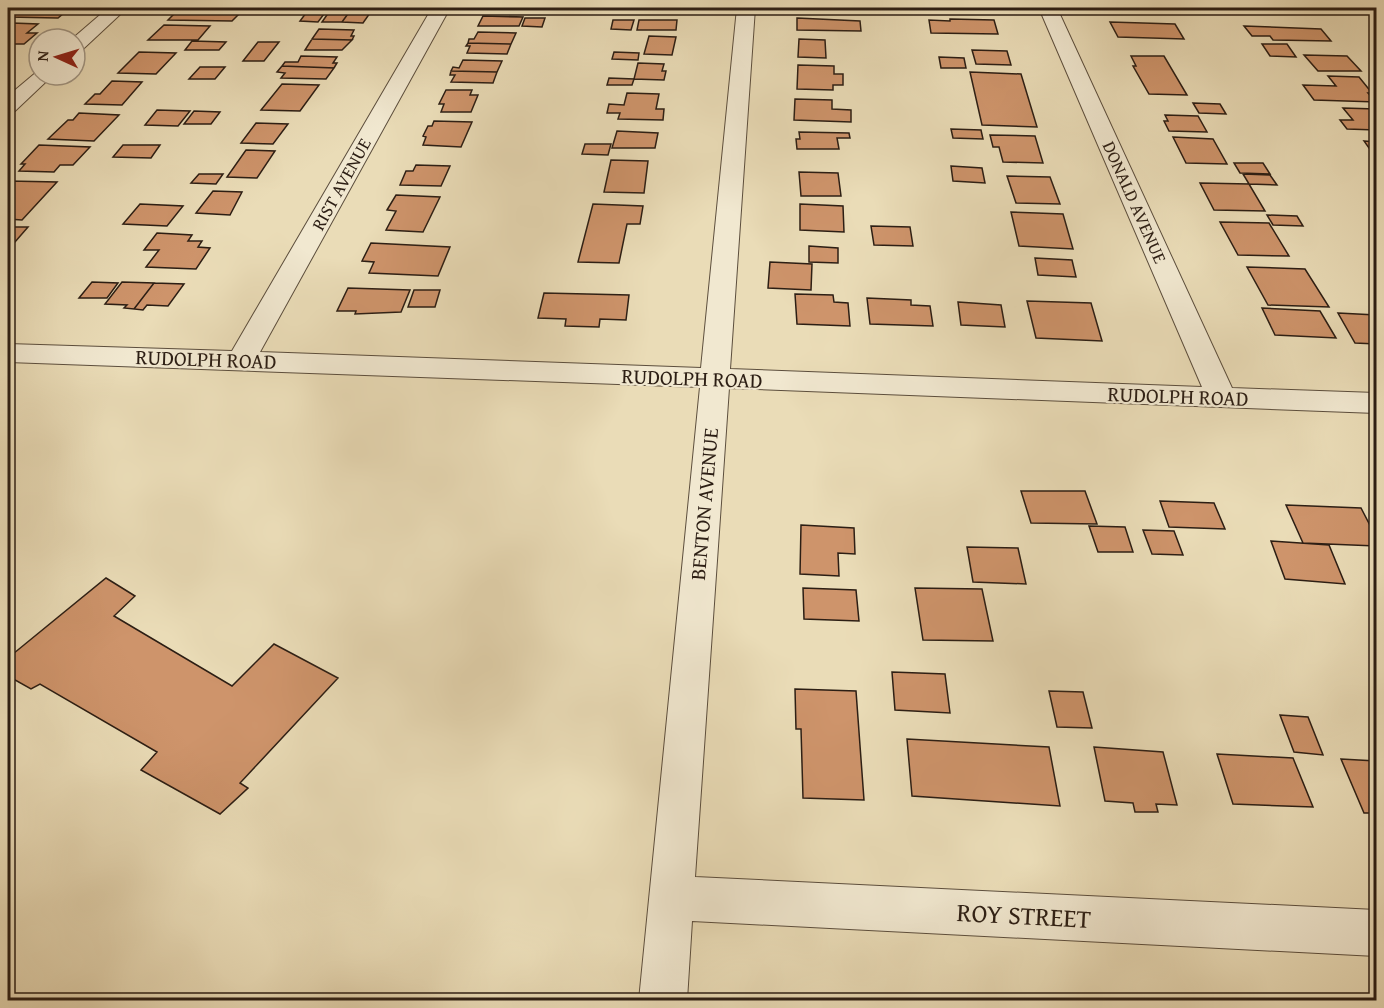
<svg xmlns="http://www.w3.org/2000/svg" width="1384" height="1008" font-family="'Gentium Book Plus',serif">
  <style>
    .building { fill: #ce946b; stroke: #2c1e14; stroke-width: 1.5 }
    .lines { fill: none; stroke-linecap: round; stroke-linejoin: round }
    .minor-casing { stroke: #5c4e3d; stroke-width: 2 }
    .minor { fill: #f1e8d0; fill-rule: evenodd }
    .labels { text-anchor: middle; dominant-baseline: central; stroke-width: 4.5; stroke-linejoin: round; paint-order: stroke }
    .far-street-label { font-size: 18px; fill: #2c1e14; stroke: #f1e8d0 }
    .street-label { font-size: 21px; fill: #2c1e14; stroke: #f1e8d0 }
    .near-street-label { font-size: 26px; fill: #2c1e14; stroke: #f1e8d0 }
  </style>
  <rect width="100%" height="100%" fill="#eadcb7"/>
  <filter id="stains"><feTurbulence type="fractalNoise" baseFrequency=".00333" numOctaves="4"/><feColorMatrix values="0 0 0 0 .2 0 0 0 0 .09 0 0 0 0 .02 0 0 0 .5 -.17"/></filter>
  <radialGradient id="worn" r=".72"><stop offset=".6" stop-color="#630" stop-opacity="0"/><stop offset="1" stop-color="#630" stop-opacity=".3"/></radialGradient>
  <!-- building -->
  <path class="building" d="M8 8H70L58 18 8 17Z
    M180 8H245L232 21 168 20Z
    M350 11 342 22H322L329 12Z
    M350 11 356 13H370L363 23 342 22Z
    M306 13 324 14 318 22 300 21Z
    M483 16 523 17 519 26H478Z
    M525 18H545L542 27 522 26Z
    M797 18 860 21 861 31 797 30Z
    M950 19 994 20 998 34 931 33 929 20 950 21Z
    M613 20H634L631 30 611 29Z
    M639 20H677L676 30H637Z
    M1110 22 1175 24 1184 39 1118 37Z
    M12 23 38 24 27 33H37L24 44H8V27Z
    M164 25 210 26 198 40H148Z
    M1244 26 1321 29 1331 41 1273 40 1270 36H1252Z
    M319 29 354 30 351 36H354L352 40 312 39Z
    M478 32 516 33 511 44 468 43 469 39H474Z
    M649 36 676 37 672 55 644 54Z
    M312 39 352 40 342 50H305Z
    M799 39 825 40 826 58 798 57Z
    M192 41 226 42 219 50H185Z
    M258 42H279L264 61H243Z
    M468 43 511 44 507 54 467 53 470 46H466Z
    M1262 44H1287L1296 57 1270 56Z
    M972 50 1007 51 1011 65 976 64Z
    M139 52 176 53 156 74 118 73Z
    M614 52 639 53 638 60 612 59Z
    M1304 55 1347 56 1361 71H1318Z
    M301 56 337 57 333 63H337L334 68 282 66 285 62H298Z
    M1131 56H1164L1187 95 1149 94 1133 66H1136Z
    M939 57 964 58 966 68H941Z
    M463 60 502 61 497 72 451 71 453 67 459 68Z
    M638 63 664 64 662 71H666L664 80 634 79Z
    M798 65 834 66V74H843V85H833V90L797 89Z
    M282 66 334 68 326 79 281 78 285 73 277 72Z
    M200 67H225L215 79H189Z
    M451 71 497 72 493 83 451 82 455 75H450Z
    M970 72 1021 74 1037 127 982 125Z
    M1328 76 1359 77 1372 93H1368L1376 102 1314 100 1303 85 1336 86Z
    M609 78 634 79 632 85H607Z
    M112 81 142 82 122 105 85 104 95 94H100Z
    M282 84 319 85 300 111 261 110Z
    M446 90H472L470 95H478L471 112H441L444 104H439Z
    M627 93 659 94 656 109H664L663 120 618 119 620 113H607L609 104 624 105Z
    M795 99 832 100V109L851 110V122L794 120Z
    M1193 103 1220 104 1226 114 1199 113Z
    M1343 108 1376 109V130L1347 129 1340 120H1353Z
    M157 110 190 111 178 126 145 125Z
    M194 111 220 112 211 124H184Z
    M79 113 119 115 94 141 48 139 68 120H73Z
    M1165 115 1198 116 1207 132 1169 131 1164 121H1168Z
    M434 121 472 122 461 147 423 145 426 137 423 136 428 126H432Z
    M256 123 288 124 273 144 241 143Z
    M951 129 981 130 983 139 953 138Z
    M617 131 658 133 655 148H612Z
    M799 132 849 133 850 138H837L839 149H797L796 139H800Z
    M990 135 1035 136 1043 163 1003 162 999 147H993Z
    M1173 137 1213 139 1227 164 1186 163Z
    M1364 141 1376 142V158Z
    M585 144H611L608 155 582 154Z
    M39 145 90 147 73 165H60L54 172 19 171 25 164H21Z
    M123 145H160L151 158 113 157Z
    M246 150 275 151 257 178 227 177Z
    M611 160 648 161 644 193 604 192Z
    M1234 163H1263L1270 174 1240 173Z
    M416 165 450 166 441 186 400 185 406 171H413Z
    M951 166 982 168 985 183 953 181Z
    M799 172 838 173 841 196H801Z
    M199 174H223L216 184 191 183Z
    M1243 174 1270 175 1277 185 1249 184Z
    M1007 176 1050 177 1060 204 1016 203Z
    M8 181 57 182 22 220 8 219Z
    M1200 183 1249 184 1265 211 1214 210Z
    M213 191 242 192 230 215 196 213Z
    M396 195 440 197 423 232 386 230 396 211 387 210Z
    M140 204 183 206 167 226 123 224Z
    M593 204 643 206 640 224H627L619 263 578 262Z
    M800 204 843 206 844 232 800 230Z
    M1011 212 1063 214 1073 249 1019 246Z
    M1267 215 1297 216 1303 226 1273 225Z
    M1220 222 1269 223 1289 256 1238 255Z
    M871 226 910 227 913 246 874 245Z
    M8 227H28L8 250Z
    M157 233 192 235 188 241H202L198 247 210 248 196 269 146 267 159 250H144Z
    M371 243 450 247 438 276 369 273 374 262 362 261Z
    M809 246 838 248V263L809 262Z
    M1035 258 1072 260 1076 277 1038 275Z
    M770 262 812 264 811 290 768 288Z
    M1247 267 1305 269 1329 307 1268 305Z
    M92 282 118 283 107 298H79Z
    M122 282 154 283 134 309 124 308 127 305 105 304Z
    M154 283 184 284 168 306 147 305 143 310 134 309Z
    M348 288 410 290 401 312 355 314 356 311H337Z
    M414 290H440L435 307H408Z
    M544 293 629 295 626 320 600 319 599 327 565 326 566 319 538 318Z
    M795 294 833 295 834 302 848 303 850 326 797 324Z
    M867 298 911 300V305L930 306 933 326 870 324Z
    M1027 301 1091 303 1102 341 1036 338Z
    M958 302 1001 305 1005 327 961 325Z
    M1262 308 1320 311 1336 338 1275 335Z
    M1338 313 1376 315V344L1355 343Z
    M1021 491H1085L1097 524 1031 523Z
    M1160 501 1214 503 1225 529 1169 527Z
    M1286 505 1361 508 1376 537V546L1303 543Z
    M801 525 854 528 855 554 838 553 839 576 800 574Z
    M1089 526 1125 527 1133 552H1098Z
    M1143 530 1174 531 1183 555 1152 554Z
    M1271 541 1329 545 1345 584 1285 579Z
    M967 547 1018 548 1026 584 973 582Z
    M106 578 135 596 114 616 232 686 274 644 338 678 240 783 248 788 220 814 141 770 157 752 40 684 31 689 8 676V658Z
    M803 588 856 590 859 621 804 619Z
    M915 588 982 589 993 641 923 640Z
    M892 672 945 674 950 713 895 710Z
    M795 689 856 691 864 800 803 798 801 729H796Z
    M1049 691 1083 692 1092 728 1057 727Z
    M1280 715 1308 717 1323 755 1294 752Z
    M907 739 1049 747 1060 806 912 796Z
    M1094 747 1163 752 1177 805 1156 804 1158 812H1135L1133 803 1105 801Z
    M1217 754 1293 758 1313 807 1233 804Z
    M1341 759 1376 761V813H1364Z"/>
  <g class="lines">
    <!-- minor casing -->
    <g class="minor-casing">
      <path id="minor" d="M108 8H127L82 50 75 52V39H72Z
        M432 8H450L260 352 701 368 737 8H755L730 369 1202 387 1039 8H1057L1232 388 1376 393V413L729 388 695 877 1376 910V956L692 921 687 1000H639L700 387 8 362V344L232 351Z
        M1293 8H1376V14L1302 13 1296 12Z
        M39 70V75H53L15 111 8 113V96Z"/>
    </g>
    <!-- minor -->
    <use href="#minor" class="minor"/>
  </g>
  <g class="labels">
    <!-- far-street labels -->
    <g class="far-street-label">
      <text transform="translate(341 184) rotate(-61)">RIST AVENUE</text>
      <text transform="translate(1135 202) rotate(66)">DONALD AVENUE</text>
    </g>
    <!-- street labels -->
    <g class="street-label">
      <text transform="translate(206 359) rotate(2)">RUDOLPH ROAD</text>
      <text transform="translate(692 378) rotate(2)">RUDOLPH ROAD</text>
      <text transform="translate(1178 396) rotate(2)">RUDOLPH ROAD</text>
      <text transform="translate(704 504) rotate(-85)">BENTON AVENUE</text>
    </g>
    <!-- near-street labels -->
    <g class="near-street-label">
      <text transform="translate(1024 915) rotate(3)">ROY STREET</text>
    </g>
  </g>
  <!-- margin -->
  <rect width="1384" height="1008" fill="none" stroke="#eadcb7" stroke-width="30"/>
  <rect x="9" y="9" width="1366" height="990" fill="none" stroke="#2c1e14" stroke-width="3"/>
  <rect x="15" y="15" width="1354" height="978" fill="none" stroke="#2c1e14" stroke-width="1.5"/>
  <!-- north arrow -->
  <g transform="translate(57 57) rotate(274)"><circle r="28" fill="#f1e8d0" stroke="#a29785" stroke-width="1.5"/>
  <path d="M0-4.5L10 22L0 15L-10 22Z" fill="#8f2418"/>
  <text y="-9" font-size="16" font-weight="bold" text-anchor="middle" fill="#2c1e14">N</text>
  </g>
  <rect width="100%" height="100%" filter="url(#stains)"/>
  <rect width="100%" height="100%" fill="url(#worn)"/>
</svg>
